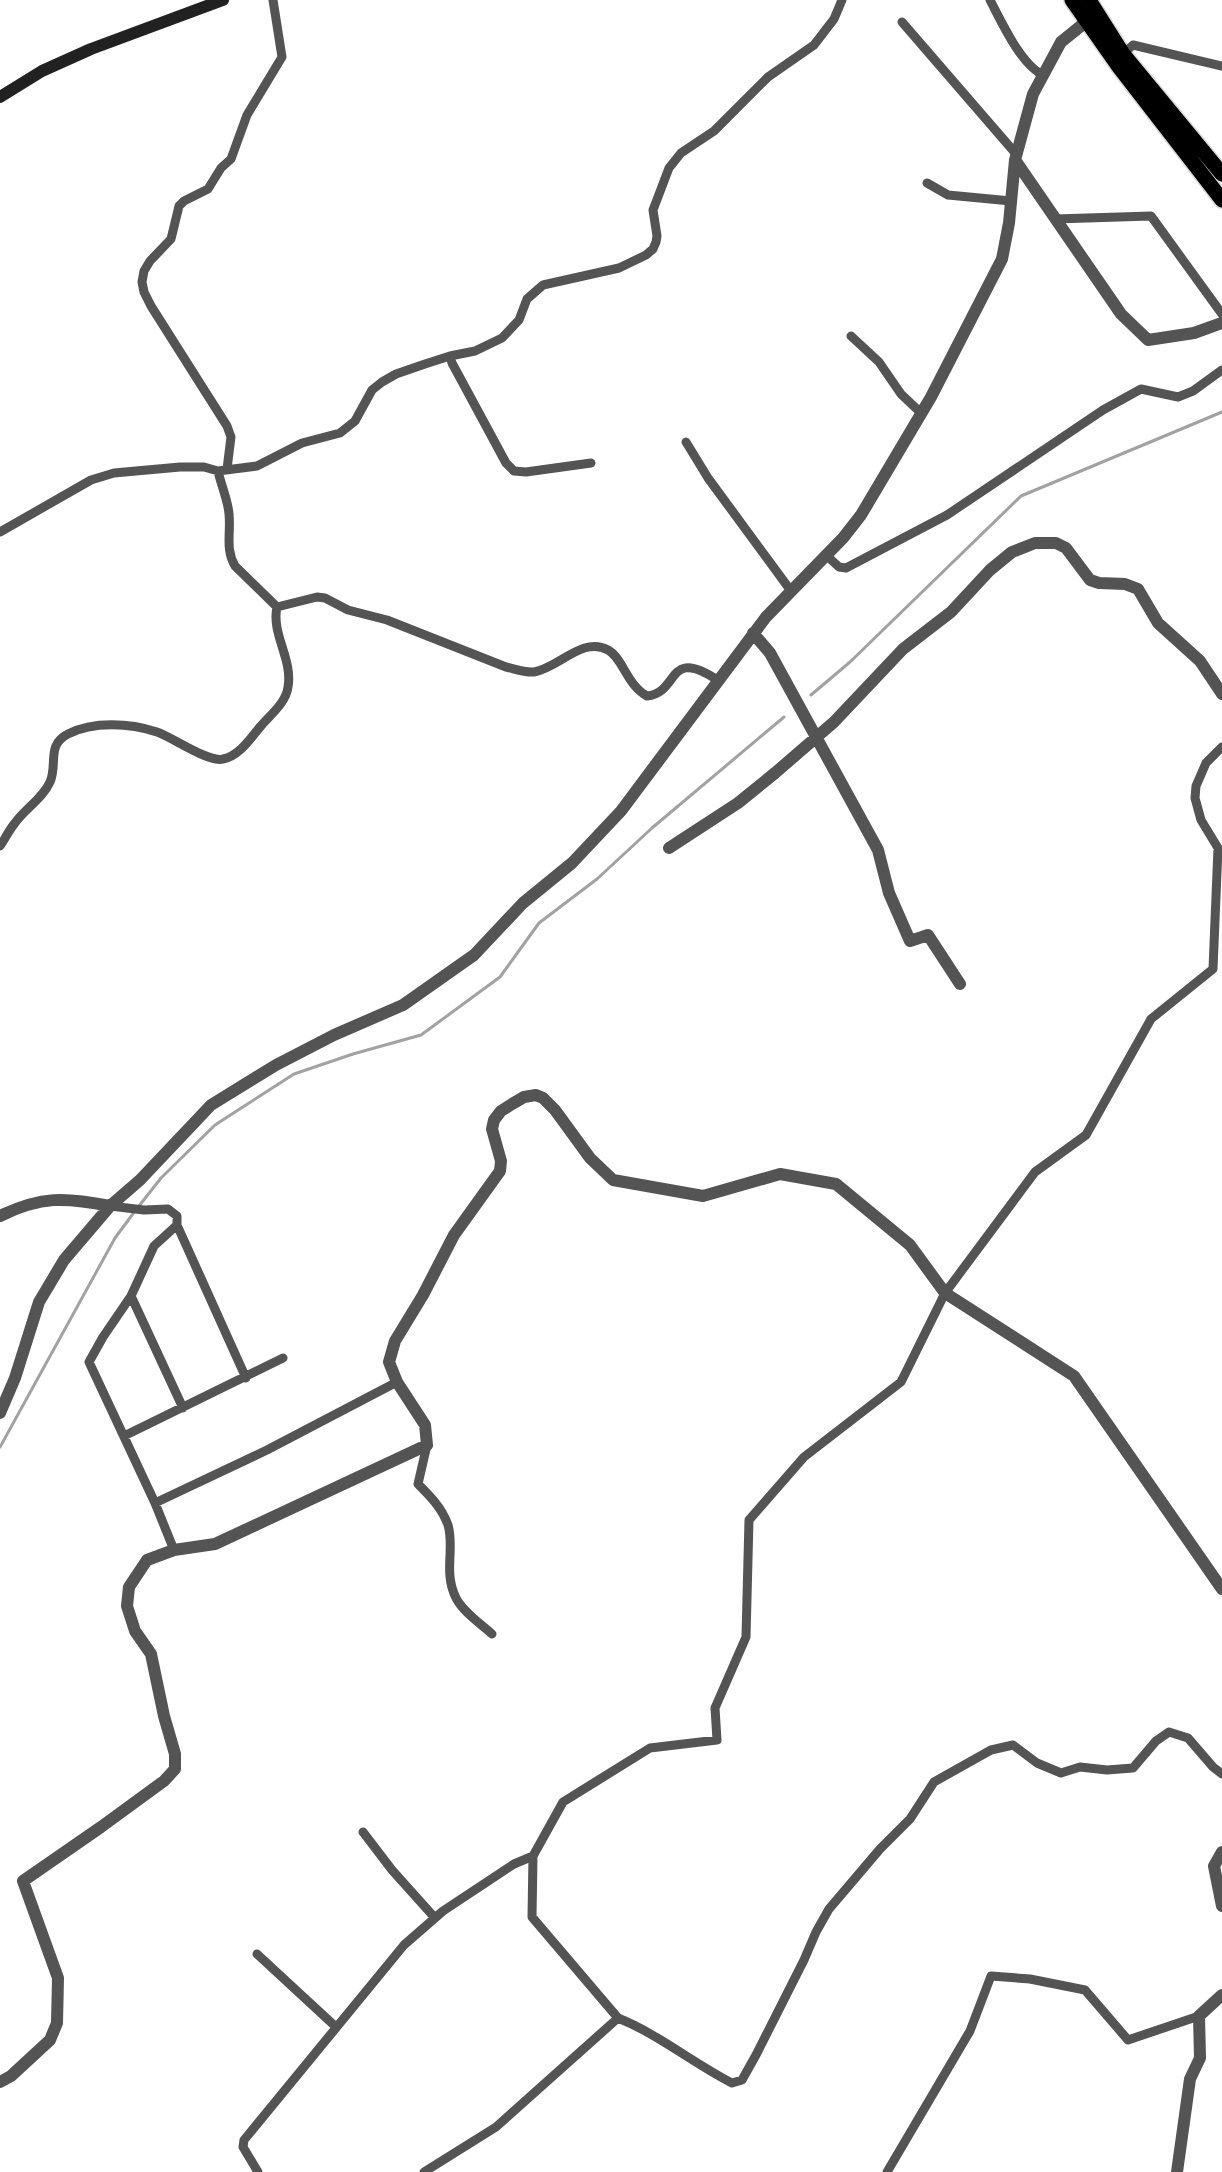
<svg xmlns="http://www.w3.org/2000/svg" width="1222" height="2172" font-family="Mulish,sans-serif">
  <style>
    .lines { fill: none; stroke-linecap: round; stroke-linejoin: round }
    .stream { stroke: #a2a2a2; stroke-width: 3 }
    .primary-casing { stroke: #dbdbdb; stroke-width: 18 }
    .minor { stroke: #545454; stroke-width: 9 }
    .tertiary { stroke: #545454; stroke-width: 12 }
    .secondary { stroke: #212121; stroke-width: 12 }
    .primary { stroke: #000; stroke-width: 15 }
  </style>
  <rect width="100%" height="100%" fill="#fff"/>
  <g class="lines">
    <!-- stream -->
    <path class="stream" d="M811 695 850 662 1021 496 1222 412
      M139 1206 161 1178 215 1125 294 1074 353 1054 421 1035 500 977 539 923 597 879 652 828 784 717
      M0 1447 115 1238 135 1211"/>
    <!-- primary casing -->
    <g class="primary-casing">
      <path id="primary" d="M1072 0 1119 67 1222 200
        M1089 0 1123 54 1222 174"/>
    </g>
    <!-- minor -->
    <path class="minor" d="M990 0C1001 21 1021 65 1043 75
      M902 22 1017 155
      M1123 54 1133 45 1222 66
      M927 183 948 195 1011 201
      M1055 219 1151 216 1222 314
      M851 336 879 362 901 394 921 413
      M450 356 452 363 506 463 514 471 526 472 591 463
      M686 442 708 478 791 591
      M227 469 231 437 227 426 151 306 144 292 142 282 144 271 150 261 171 239 179 206 184 201 208 189 221 168 231 159 247 115 282 57 273 0
      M0 532 91 480 114 473 180 467H204L218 471 257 466 302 443 340 433 355 421 372 390 382 382 396 374 425 364 450 356 475 351 502 338 519 320 527 299 543 285 619 268 646 255 653 249 656 242 657 236 653 210 669 168 681 153 714 131 768 77 814 45 834 19 842 0
      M827 556 839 567 846 568 947 515 1103 410 1141 389 1178 397 1193 391 1222 370
      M277 607 317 597 325 598 348 610 387 620 506 667C515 669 525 673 534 672 559 668 582 636 608 650 623 658 626 684 647 696 680 693 666 645 719 681
      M1222 747 1206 763 1196 786 1195 798 1201 820 1218 848 1213 969 1151 1019 1086 1135 1035 1172 945 1293 901 1382 804 1457 749 1520 746 1637 715 1708 717 1740 650 1748 563 1802 533 1856 532 1917 618 2018C658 2034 693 2063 732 2083L742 2080 756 2055 804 1960 816 1932 829 1909 880 1849 910 1819 934 1782 991 1750 1013 1745 1037 1763 1061 1773 1080 1767 1107 1770 1133 1768 1156 1741 1169 1732 1188 1738 1213 1767 1222 1774
      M0 846C5 839 9 830 15 823 25 809 43 798 50 782 58 764 46 745 68 734 93 721 130 723 157 732 172 737 209 763 223 759 239 756 250 739 260 727 270 715 286 703 288 687 293 659 271 634 277 607L235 566C225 549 231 533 229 514 228 500 221 485 218 471
      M110 1206 144 1210 168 1209 177 1216V1225L246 1378
      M131 1296 183 1408
      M124 1436 283 1358
      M427 1445 418 1484C430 1496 442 1508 448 1525 455 1548 443 1572 456 1598 463 1612 481 1624 492 1634
      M155 1503 267 1450 397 1382
      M174 1550 155 1503 89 1362 103 1337 131 1296 154 1246 177 1225
      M363 1832 392 1870 435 1918
      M257 1954 336 2027
      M258 2172 243 2147 244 2140 404 1945 443 1911 514 1864 533 1856
      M424 2172 496 2127 618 2018
      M887 2172 970 2031 991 1976 1030 1979 1085 1990 1128 2040 1199 2016"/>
    <!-- tertiary -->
    <path class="tertiary" d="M1015 160 1121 314 1148 340 1194 333 1222 323
      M753 633 770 653 878 850 889 893 910 941 928 935 960 984
      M669 848 738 803 775 773 834 722 903 649 951 612 990 570 1012 552 1035 543H1056L1066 548 1090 580 1099 583 1125 584 1138 589 1158 623 1200 661 1222 694
      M0 1216C41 1196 65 1197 110 1206
      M0 1413 15 1378 39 1302 64 1260 110 1206 140 1180 211 1105 276 1065 334 1035 403 1005 474 955 523 903 572 863 621 811 766 617 843 538 861 515 931 397 1002 259 1009 223 1015 160 1033 94 1061 42 1087 21
      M1222 1852 1214 1866 1222 1906
      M0 2082 11 2076 50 2040 57 2023 58 1978 23 1881 101 1827 164 1781 175 1769V1754L164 1716 151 1654 135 1631 127 1606 129 1587 147 1560 174 1550 215 1544 427 1445 425 1425 397 1382 389 1362 395 1341 423 1295 454 1235 500 1171 501 1161 492 1129 494 1120 501 1111 512 1104 524 1097 536 1095 543 1098 555 1110 590 1158 613 1180 703 1196 780 1174 836 1184 910 1245 945 1293 1074 1376 1222 1589
      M1177 2172 1190 2079 1200 2058 1199 2016 1222 1995"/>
    <!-- secondary -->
    <path class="secondary" d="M0 97 42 71 91 49 223 0"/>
    <!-- primary -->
    <use href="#primary" class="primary"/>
  </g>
</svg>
